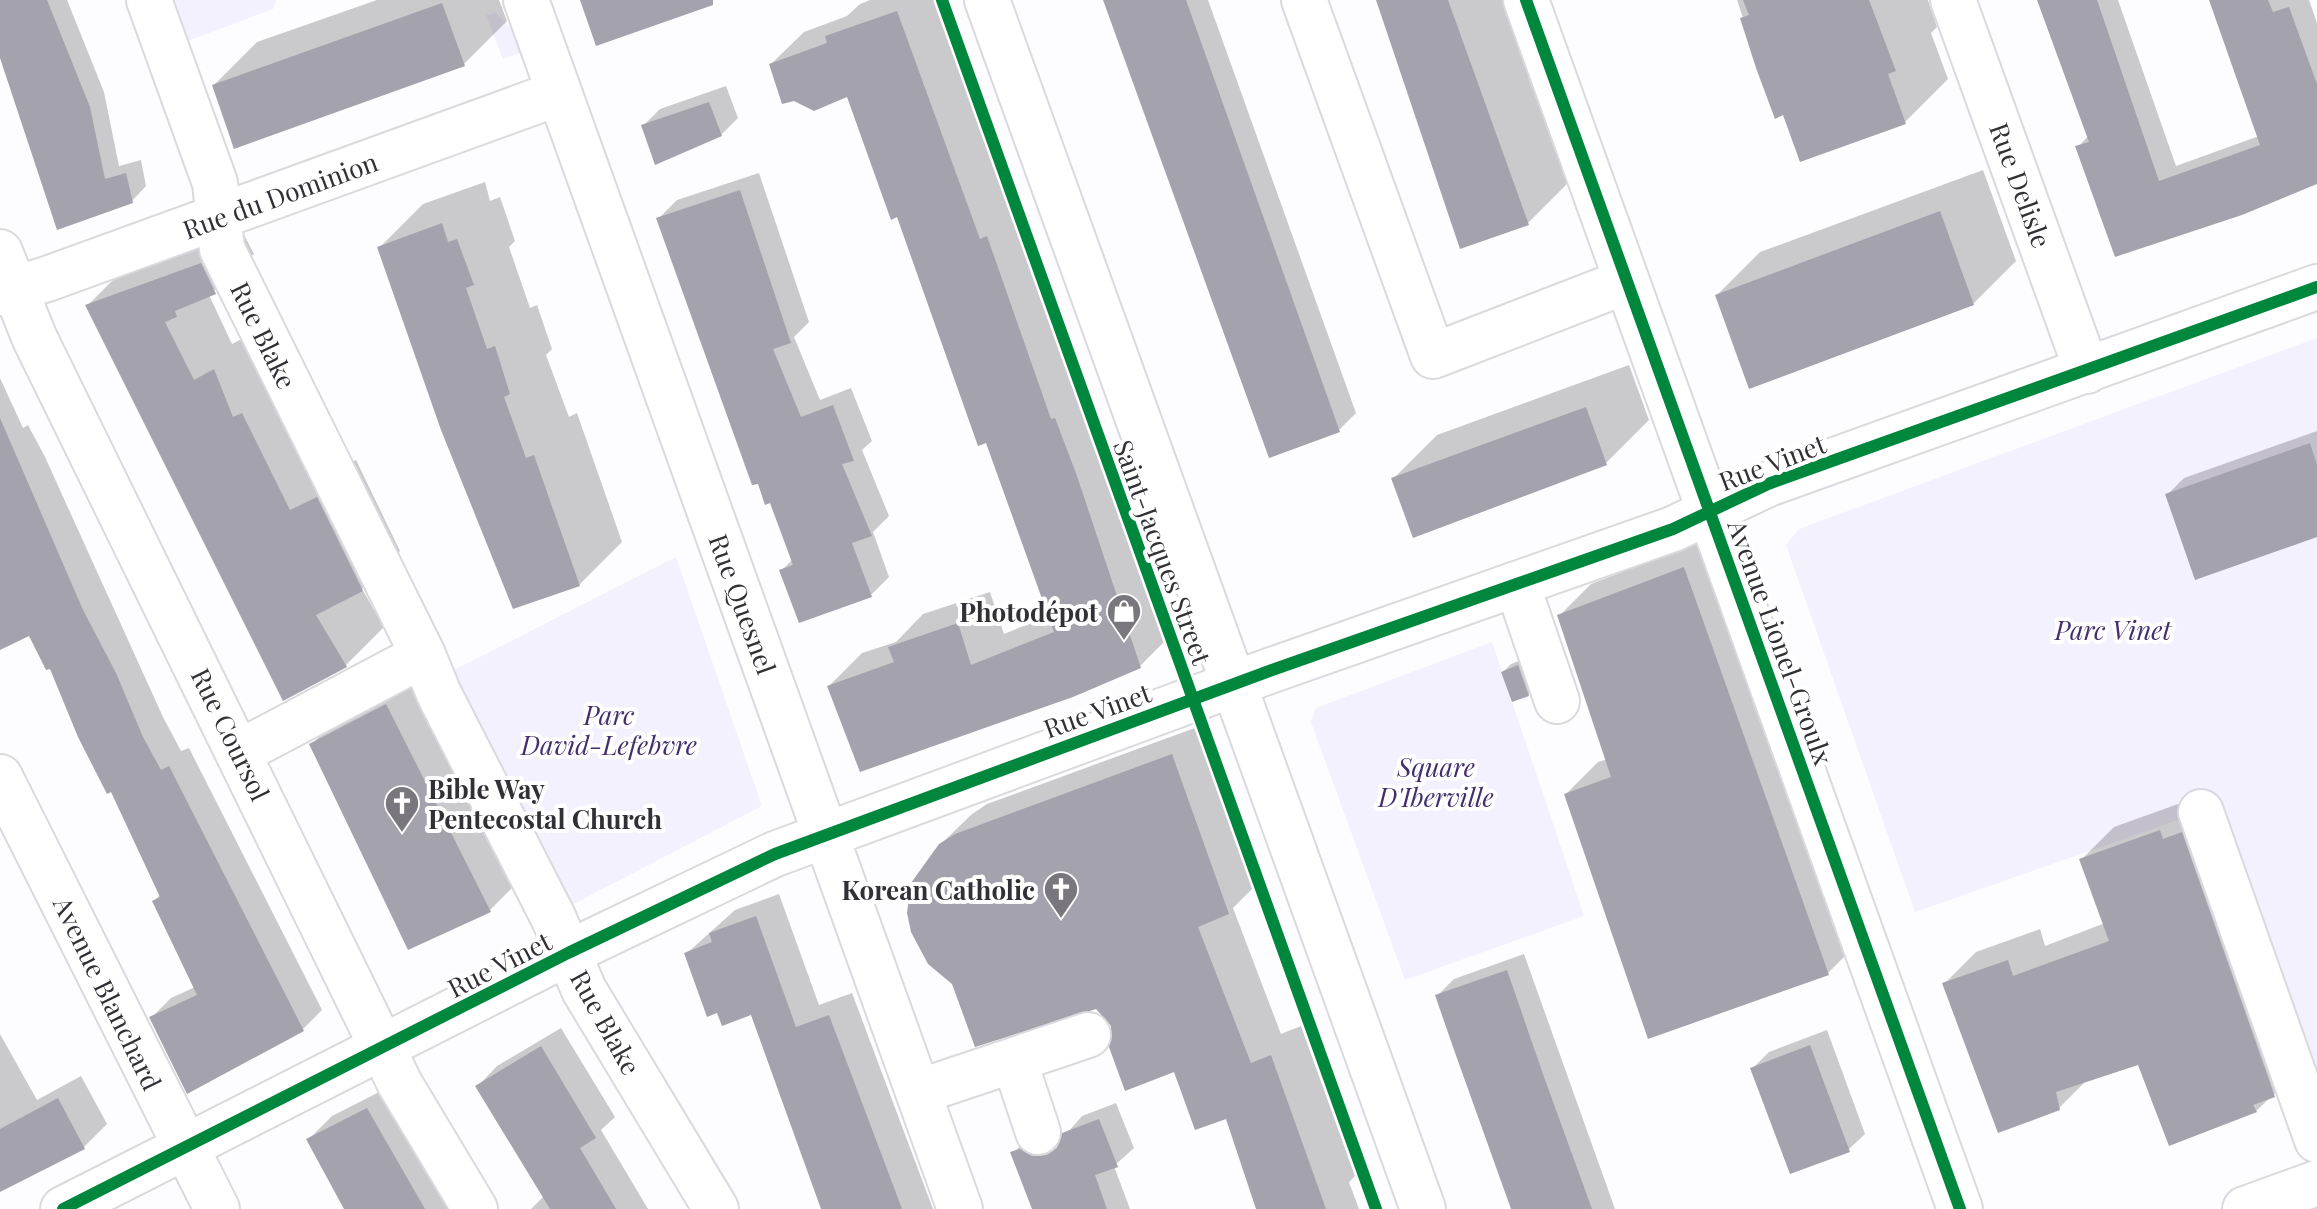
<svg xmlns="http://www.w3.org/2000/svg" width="2317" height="1209" font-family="'Playfair Display',serif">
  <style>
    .green { fill: #f4f1ff }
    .shadow { fill: #0003 }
    .building { fill: #a4a2ac }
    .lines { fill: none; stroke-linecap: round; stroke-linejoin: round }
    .minor-casing { stroke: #dad9de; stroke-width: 48 }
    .major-casing { stroke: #dad9de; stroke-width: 48 }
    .minor { stroke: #fff; stroke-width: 44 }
    .major { stroke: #fff; stroke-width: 44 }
    .cycleway-casing { stroke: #fff; stroke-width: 17 }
    .cycleway { stroke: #00873e; stroke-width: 12 }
    .labels { text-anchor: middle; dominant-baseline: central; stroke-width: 8; stroke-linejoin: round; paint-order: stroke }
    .street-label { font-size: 26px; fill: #323037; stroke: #fff }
    .poi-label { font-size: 26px; font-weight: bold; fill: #323037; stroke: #fff; text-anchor: end }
    .park-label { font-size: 26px; font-style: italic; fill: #442f6e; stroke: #fff }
  </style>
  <rect width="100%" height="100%" fill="#fdfcfe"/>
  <!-- green -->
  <path class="green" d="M167 0H276L273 9 182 43Z
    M496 13 514 31 523 52 503 59 486 15Z
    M2317 338V1102L2201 812 1915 912 1786 545 1799 529Z
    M676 557 762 806 564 909 446 674Z
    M1492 642 1584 916 1405 980 1311 722 1316 708Z"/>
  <!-- shadow -->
  <path class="shadow" d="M0 0H67L104 92 119 166 141 160 146 186 132 201 58 227 0 54Z
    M377 0H499L507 21 464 64 214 85 257 42Z
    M870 0H937L1012 207 1020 205 1083 387 1088 386 1109 443 1172 634 1139 667 829 686 862 653 896 642 923 614 990 592 1004 634 1050 615 987 440 849 95 771 64 804 32 847 16 860 4Z
    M1106 0H1208L1356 413 1339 430Z
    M1377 0H1506L1571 180 1528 223Z
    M1737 0H1928L1937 27 1931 33 1948 79 1905 122 1784 113 1776 116Z
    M2040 0H2118L2176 166 2259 136 2210 0H2309L2317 23V183L2116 255 2078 147 2089 135Z
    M726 86 738 118 721 135 643 126 660 109Z
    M1983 170 2016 261 1973 304 1717 295 1760 252Z
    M759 173 809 322 794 337 820 400 851 388 872 441 862 450 889 516 873 532 889 577 871 595 781 571 793 559 658 219 677 200Z
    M485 182 490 201 500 197 515 241 509 247 530 308 537 305 552 349 546 355 569 417 577 413 622 542 579 585 380 247 423 204Z
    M239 225 254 254 209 295 232 344 253 333 329 473 356 460 400 551 362 589 384 627 345 666 88 305 126 267Z
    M1629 365 1649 420 1606 463 1394 478 1437 435Z
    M0 378 23 428 28 425 45 457 163 717 181 751 189 748 322 1010 302 1030 151 1018 171 998 195 987 154 901 161 894 51 666 30 634 0 638Z
    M2317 431V535L2167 495 2184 478Z
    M1716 536 1860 941 1828 973 1566 794 1598 762 1608 759 1559 616 1591 584Z
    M1526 658 1536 687 1528 695 1503 672 1511 664Z
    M412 680 515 885 490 910 312 744 337 719Z
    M1203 725 1259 882 1233 908 1281 1034 1301 1026 1355 1176 1349 1182 1359 1209H1261L1228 1116 1176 1070 1113 1026 1096 1007 953 982 941 974 920 948 909 913 940 845 972 814 987 804Z
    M2192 799 2306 1064 2256 1111 2139 1062 2087 1080 2059 1108 1944 984 1976 952 2040 929 2045 946 2105 923 2082 859 2114 827Z
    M779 894 819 1005 852 993 933 1209H824L752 1012 686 954 735 910Z
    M1524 954 1615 1209H1515L1437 996 1454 979Z
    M561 1028 615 1117 601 1130 648 1209H531L544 1196 478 1086 497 1066Z
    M1827 1030 1865 1134 1848 1150 1752 1069 1769 1052Z
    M0 1034 37 1100 81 1076 107 1124 84 1147 0 1190Z
    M391 1086 461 1209H346L308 1140 332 1116Z
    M1116 1103 1134 1148 1114 1166 1130 1209H1033L1013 1153 1030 1136 1062 1139 1082 1116Z"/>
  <!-- building -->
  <path class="building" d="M0 0H47L90 107 105 179 126 173 133 203 57 230 0 58Z
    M580 0H713V5L596 46Z
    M1103 0H1186L1340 432 1269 458Z
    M1376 0H1448L1529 225 1460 249Z
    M1743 0H1869L1896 71 1888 74 1906 124 1800 162 1783 115 1775 119 1756 68 1740 18 1749 15Z
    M2037 0H2097L2159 181 2260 145 2209 0H2268L2273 12 2289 7 2317 84V184L2242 215 2115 257 2075 146 2089 142Z
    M442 3 465 66 234 149 212 85Z
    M897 11 980 239 987 236 1051 419 1055 418 1077 476 1141 668 1073 697 860 772 827 686 894 662 888 647 958 623 971 665 1054 632 986 443 978 446 897 217 891 220 847 97 814 111 794 101 782 104 769 64 827 43 825 36Z
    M709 102 722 136 655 165 641 125Z
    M740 190 791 343 773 349 801 417 833 405 854 461 842 464 872 536 852 543 872 597 799 623 779 570 793 565 770 503 765 505 758 484 752 485 656 218Z
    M1940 211 1974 305 1749 389 1715 295Z
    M442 223 448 242 457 239 474 285 466 288 487 349 495 346 510 394 504 397 526 458 534 455 580 586 513 609 441 430 377 247Z
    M201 263 216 294 175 311 177 317 165 322 194 380 214 369 233 417 242 413 290 510 317 497 363 591 316 615 347 667 283 701 85 305Z
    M1586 407 1607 465 1413 538 1391 478Z
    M0 418 83 610 116 673 143 737 161 770 169 766 304 1031 187 1094 149 1017 197 995 152 901 160 897 111 792 107 794 78 737 50 669 46 670 29 636 0 650Z
    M2310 443 2317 465V537L2195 580 2165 494Z
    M1684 567 1829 975 1648 1039 1564 794 1611 777 1557 615Z
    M1518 665 1529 696 1512 702 1501 672Z
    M386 704 491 912 408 950 309 744Z
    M1172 754 1229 914 1198 927 1251 1063 1271 1055 1326 1209H1256L1226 1119 1195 1130 1174 1072 1125 1091 1109 1047 1111 1026 1096 1009 975 1047 952 984 928 964 911 932 907 913 911 883 939 844 955 834Z
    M2160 830 2163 839 2182 832 2275 1097 2253 1105 2257 1112 2169 1146 2138 1065 2056 1092 2060 1110 1998 1133 1942 983 2008 960 2013 976 2109 941 2079 859Z
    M756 916 796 1027 829 1015 902 1209H821L751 1015 722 1026 717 1013 707 1017 684 953 712 942 709 933Z
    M1507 970 1544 1077 1592 1209H1511L1453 1047 1435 995Z
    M1810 1045 1850 1152 1790 1174 1750 1068Z
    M541 1046 596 1138 580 1148 616 1209H550L475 1086Z
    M58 1098 85 1149 0 1192V1129Z
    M367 1108 425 1209H344L306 1139Z
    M1099 1119 1118 1167 1095 1175 1107 1209H1032L1010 1152 1020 1149 1032 1156 1047 1155 1057 1148 1062 1133Z"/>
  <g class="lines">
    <!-- minor casing -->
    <g class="minor-casing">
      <path id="minor" d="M149 0 215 183 222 249 423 655 240 752
        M526 0 960 1209
        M1304 0 1433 356 1627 281
        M1526 0 1960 1209
        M1953 0 2087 371
        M0 252 35 339 400 1084 475 1209
        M0 293 47 279 559 93
        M1517 584 1557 701
        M423 655 439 694 554 919 584 990 716 1209
        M0 777 217 1209
        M2201 812 2317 1140
        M1014 1060 1088 1035
        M918 1092 1014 1060 1038 1132
        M63 1209 568 953 775 854 1272 670 1673 529 1768 484 2317 287
        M2245 1209 2317 1183"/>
    </g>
    <!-- major casing -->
    <g class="major-casing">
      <path id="major" d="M987 0 1423 1209"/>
    </g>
    <!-- minor -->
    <use href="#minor" class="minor"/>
    <!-- major -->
    <use href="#major" class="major"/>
    <!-- cycleway casing -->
    <g class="cycleway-casing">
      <path id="cycleway" d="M942 0 1376 1209
        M1526 0 1960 1209
        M63 1209 568 953 775 854 1272 670 1673 529 1768 484 2317 287"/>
    </g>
    <!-- cycleway -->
    <use href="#cycleway" class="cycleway"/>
  </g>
  <!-- icons -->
  <defs>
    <g id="shop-pin" transform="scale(1.8)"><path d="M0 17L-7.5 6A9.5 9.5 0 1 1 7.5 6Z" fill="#79777d" stroke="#fff"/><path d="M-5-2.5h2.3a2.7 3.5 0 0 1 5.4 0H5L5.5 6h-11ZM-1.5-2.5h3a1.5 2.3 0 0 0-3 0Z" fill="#fff"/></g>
    <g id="church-pin" transform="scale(1.8)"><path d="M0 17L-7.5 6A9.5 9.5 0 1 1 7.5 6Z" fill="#79777d" stroke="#fff"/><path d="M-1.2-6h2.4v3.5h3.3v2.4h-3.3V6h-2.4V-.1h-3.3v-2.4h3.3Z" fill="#fff"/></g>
  </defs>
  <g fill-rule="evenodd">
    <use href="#shop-pin" x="1124" y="611"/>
    <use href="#church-pin" x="402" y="803"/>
    <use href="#church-pin" x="1061" y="889"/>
  </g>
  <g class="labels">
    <!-- street labels -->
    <g class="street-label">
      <text transform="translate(2021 185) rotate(70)">Rue Delisle</text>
      <text transform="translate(280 195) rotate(-20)">Rue du Dominion</text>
      <text transform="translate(264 335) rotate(64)">Rue Blake</text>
      <text transform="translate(1772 462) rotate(-21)">Rue Vinet</text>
      <text transform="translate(1163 552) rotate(70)">Saint-Jacques Street</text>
      <text transform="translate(743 604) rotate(70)">Rue Quesnel</text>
      <text transform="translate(1781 642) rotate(70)">Avenue Lionel-Groulx</text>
      <text transform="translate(1097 710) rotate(-20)">Rue Vinet</text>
      <text transform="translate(231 734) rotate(64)">Rue Coursol</text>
      <text transform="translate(499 964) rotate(-27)">Rue Vinet</text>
      <text transform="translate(108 993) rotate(64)">Avenue Blanchard</text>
      <text transform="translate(606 1022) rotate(61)">Rue Blake</text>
    </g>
    <!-- poi labels -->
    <g class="poi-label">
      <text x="1098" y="611">Photodépot</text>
      <text x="428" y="788" text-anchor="start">Bible Way<tspan x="428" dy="30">Pentecostal Church</tspan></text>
      <text x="1035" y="889">Korean Catholic</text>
    </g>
    <!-- park labels -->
    <g class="park-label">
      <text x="2113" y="629">Parc Vinet</text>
      <text x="609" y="714">Parc<tspan x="609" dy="30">David-Lefebvre</tspan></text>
      <text x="1436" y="766">Square<tspan x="1436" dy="30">D'Iberville</tspan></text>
    </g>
  </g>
</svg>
